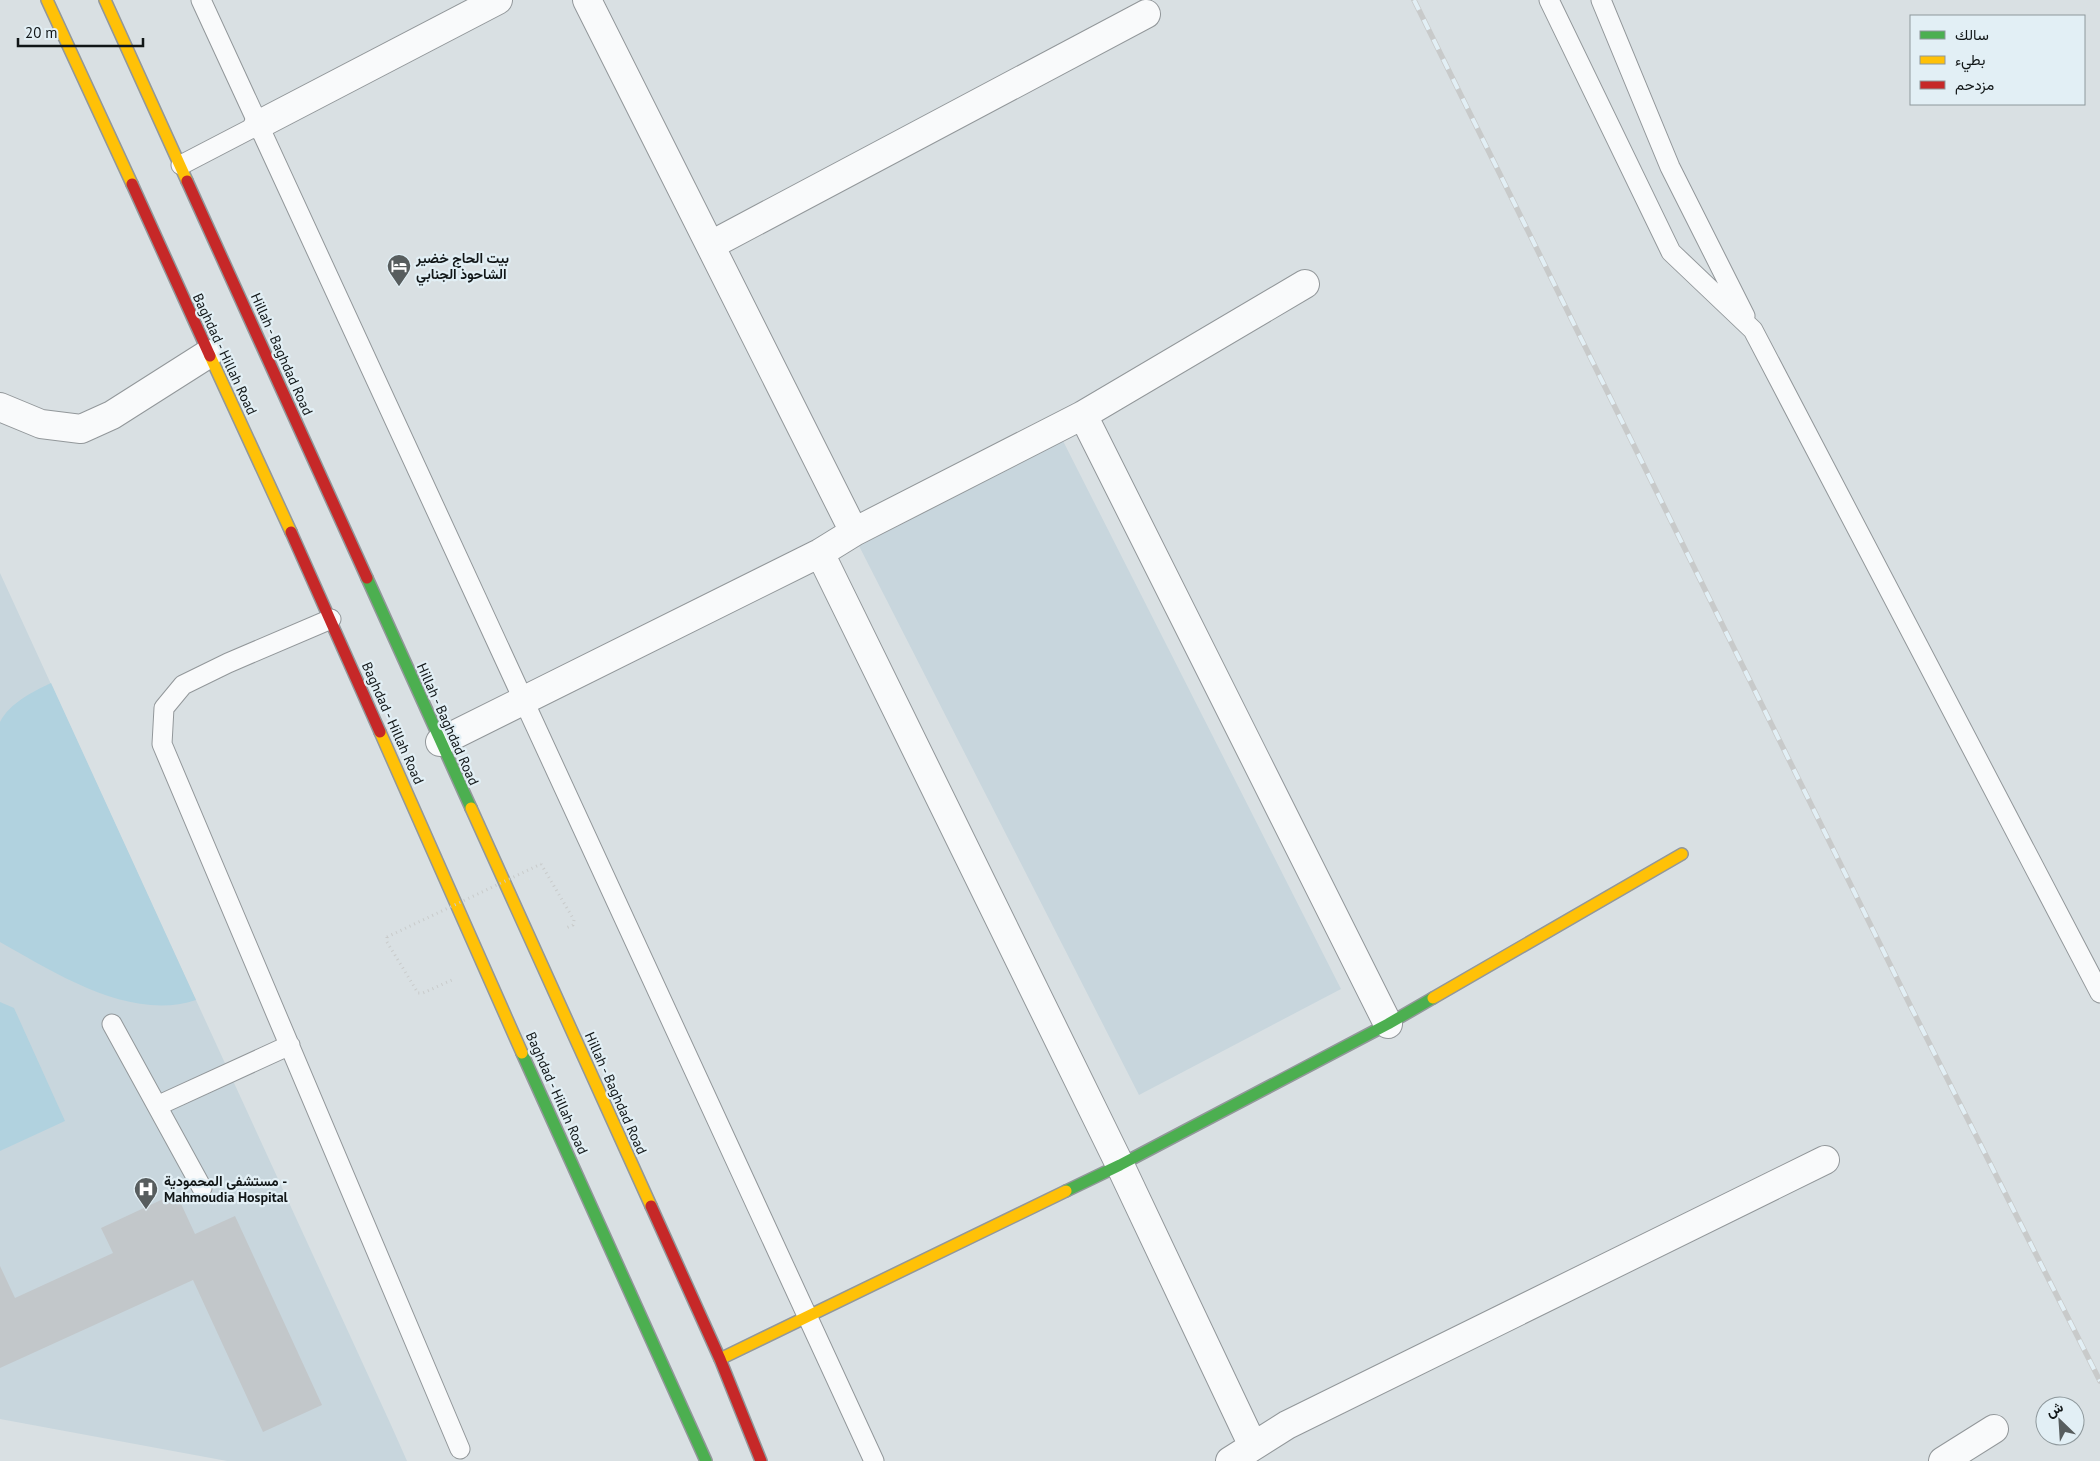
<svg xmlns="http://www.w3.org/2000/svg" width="2100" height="1461" font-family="'PT Sans',Vazirmatn,sans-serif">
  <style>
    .built { fill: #c8d6dd }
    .green { fill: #b1d2df }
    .building { fill: #c2c7ca }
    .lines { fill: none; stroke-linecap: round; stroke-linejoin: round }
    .lane-casing { stroke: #92979a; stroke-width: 21 }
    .street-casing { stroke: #92979a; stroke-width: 30 }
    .fast-casing { stroke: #92979a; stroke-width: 14 }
    .slow-casing { stroke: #92979a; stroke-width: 14 }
    .jam-casing { stroke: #92979a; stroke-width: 14 }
    .path { stroke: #c9cbcb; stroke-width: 3; stroke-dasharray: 1 4; stroke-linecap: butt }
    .lane { stroke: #f9fafb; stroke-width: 19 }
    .street { stroke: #f9fafb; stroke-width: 28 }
    .fast { stroke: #4caf50; stroke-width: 11 }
    .slow { stroke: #ffc107; stroke-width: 11 }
    .jam { stroke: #c62828; stroke-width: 11 }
    .rail-casing { stroke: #c8caca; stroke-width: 5.5 }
    .rail { stroke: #e2eff5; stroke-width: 4; stroke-dasharray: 11; stroke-linecap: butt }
    .path-bridge { stroke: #c9cbcb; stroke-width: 3; stroke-dasharray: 1 4; stroke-linecap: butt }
    .labels { text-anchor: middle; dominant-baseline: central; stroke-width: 4.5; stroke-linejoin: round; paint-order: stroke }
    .poi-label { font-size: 14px; font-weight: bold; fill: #111617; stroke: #e2eff5; text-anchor: start }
    .street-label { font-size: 14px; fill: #111617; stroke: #e2eff5 }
  </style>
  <rect width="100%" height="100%" fill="#d9e0e3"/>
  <!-- built -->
  <path class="built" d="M1060 435 1341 989 1139 1095 857 542Z
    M0 573 391 1425 407 1461H227L0 1419Z"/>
  <!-- green -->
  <path class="green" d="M51 683 196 1000C131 1022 55 973 0 942V722C10 703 32 692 51 683Z
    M0 1002 14 1008 65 1121 0 1151Z"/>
  <!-- building -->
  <path class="building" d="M176 1193 195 1234 235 1216 322 1405 263 1432 193 1280 0 1368V1266L15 1298 113 1253 101 1228Z"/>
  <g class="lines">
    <!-- lane casing -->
    <g class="lane-casing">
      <path id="lane" d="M201 0 874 1461
        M1549 0 1671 252 1753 330 2100 993
        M1601 0 1670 167 1745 316
        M181 165 258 125
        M331 619 228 663 183 685 164 708 162 744 460 1449
        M112 1024 202 1188
        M157 1106 290 1045"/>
    </g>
    <!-- street casing -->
    <g class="street-casing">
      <path id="street" d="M587 0 854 532
        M258 125 498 0
        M711 245 1146 14
        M0 407 41 424 81 429 112 415 208 354
        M1083 415 1388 1024
        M820 553 1120 1165 1253 1446
        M440 742 820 553 854 532 1083 415 1305 284
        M1230 1461 1287 1425 1825 1160
        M1943 1461 1994 1429"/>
    </g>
    <!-- fast casing -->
    <g class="fast-casing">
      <path id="fast" d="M367 578 471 808
        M522 1053 706 1461
        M1066 1191 1120 1165 1388 1024 1433 998"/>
    </g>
    <!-- slow casing -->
    <g class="slow-casing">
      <path id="slow" d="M47 0 132 184
        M105 0 187 181
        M210 356 291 532
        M380 732 522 1053
        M471 808 651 1206
        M1433 998 1682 854
        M720 1359 1066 1191"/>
    </g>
    <!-- jam casing -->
    <g class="jam-casing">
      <path id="jam" d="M187 181 367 578
        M132 184 210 356
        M291 532 380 732
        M651 1206 720 1359 761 1461"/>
    </g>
    <!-- path -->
    <path class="path" d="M541 864 574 920 573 925 564 929
      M387 937V942L418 993H423L452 980"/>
    <!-- lane -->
    <use href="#lane" class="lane"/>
    <!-- street -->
    <use href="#street" class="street"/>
    <!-- fast -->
    <use href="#fast" class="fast"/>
    <!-- slow -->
    <use href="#slow" class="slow"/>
    <!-- jam -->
    <use href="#jam" class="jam"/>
    <!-- rail casing -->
    <g class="rail-casing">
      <path id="rail" d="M1414 0 1912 1009 2100 1381"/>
    </g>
    <!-- rail -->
    <use href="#rail" class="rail"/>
    <!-- path-bridge -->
    <path class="path-bridge" d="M387 937 541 864"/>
  </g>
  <!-- icons -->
  <defs>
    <g id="hotel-pin" transform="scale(1.25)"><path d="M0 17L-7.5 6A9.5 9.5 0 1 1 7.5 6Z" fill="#575d5e" stroke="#e2eff5"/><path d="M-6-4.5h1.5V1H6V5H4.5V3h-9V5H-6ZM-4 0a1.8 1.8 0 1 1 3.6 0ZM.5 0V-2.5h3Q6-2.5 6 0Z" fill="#fff"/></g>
    <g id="hospital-pin" transform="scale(1.25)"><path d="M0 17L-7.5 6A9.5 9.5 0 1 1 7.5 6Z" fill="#575d5e" stroke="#e2eff5"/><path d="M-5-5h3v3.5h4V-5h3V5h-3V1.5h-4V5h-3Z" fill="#fff"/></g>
  </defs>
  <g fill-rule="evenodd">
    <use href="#hotel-pin" x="399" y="266"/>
    <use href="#hospital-pin" x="146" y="1189"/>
  </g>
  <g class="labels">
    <!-- poi labels -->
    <g class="poi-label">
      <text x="416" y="258">بيت الحاج خضير<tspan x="416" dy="16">الشاحوذ الجنابي</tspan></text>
      <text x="164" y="1181">مستشفى المحمودية -<tspan x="164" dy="16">Mahmoudia Hospital</tspan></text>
    </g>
    <!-- street labels -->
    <g class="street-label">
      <text transform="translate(225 354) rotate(65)">Baghdad - Hillah Road</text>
      <text transform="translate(282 354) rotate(66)">Hillah - Baghdad Road</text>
      <text transform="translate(393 723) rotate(66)">Baghdad - Hillah Road</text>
      <text transform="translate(448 724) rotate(66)">Hillah - Baghdad Road</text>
      <text transform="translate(557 1093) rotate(66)">Baghdad - Hillah Road</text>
      <text transform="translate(616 1093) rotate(66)">Hillah - Baghdad Road</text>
    </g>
  </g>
  <!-- legend -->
  <rect x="1910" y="15" width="175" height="90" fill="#e2eff5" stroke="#8e989c"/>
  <rect x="1920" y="31" width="25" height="8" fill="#4caf50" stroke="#8e989c"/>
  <text x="1955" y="40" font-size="15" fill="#111617">سالك</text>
  <rect x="1920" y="56" width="25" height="8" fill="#ffc107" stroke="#8e989c"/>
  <text x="1955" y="65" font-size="15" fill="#111617">بطيء</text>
  <rect x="1920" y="81" width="25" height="8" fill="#c62828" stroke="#8e989c"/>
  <text x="1955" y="90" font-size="15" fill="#111617">مزدحم</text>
  <!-- north arrow -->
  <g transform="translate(2060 1421) rotate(335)"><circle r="24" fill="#e2eff5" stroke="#8e989c"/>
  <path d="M0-4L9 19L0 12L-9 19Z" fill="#575d5e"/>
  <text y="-8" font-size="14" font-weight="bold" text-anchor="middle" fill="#111617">ش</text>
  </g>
  <!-- scale -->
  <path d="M18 38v8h125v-8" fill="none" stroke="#111617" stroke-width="2.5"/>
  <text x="25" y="38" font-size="15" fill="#111617" stroke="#e2eff5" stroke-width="4" paint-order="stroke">20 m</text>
</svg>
